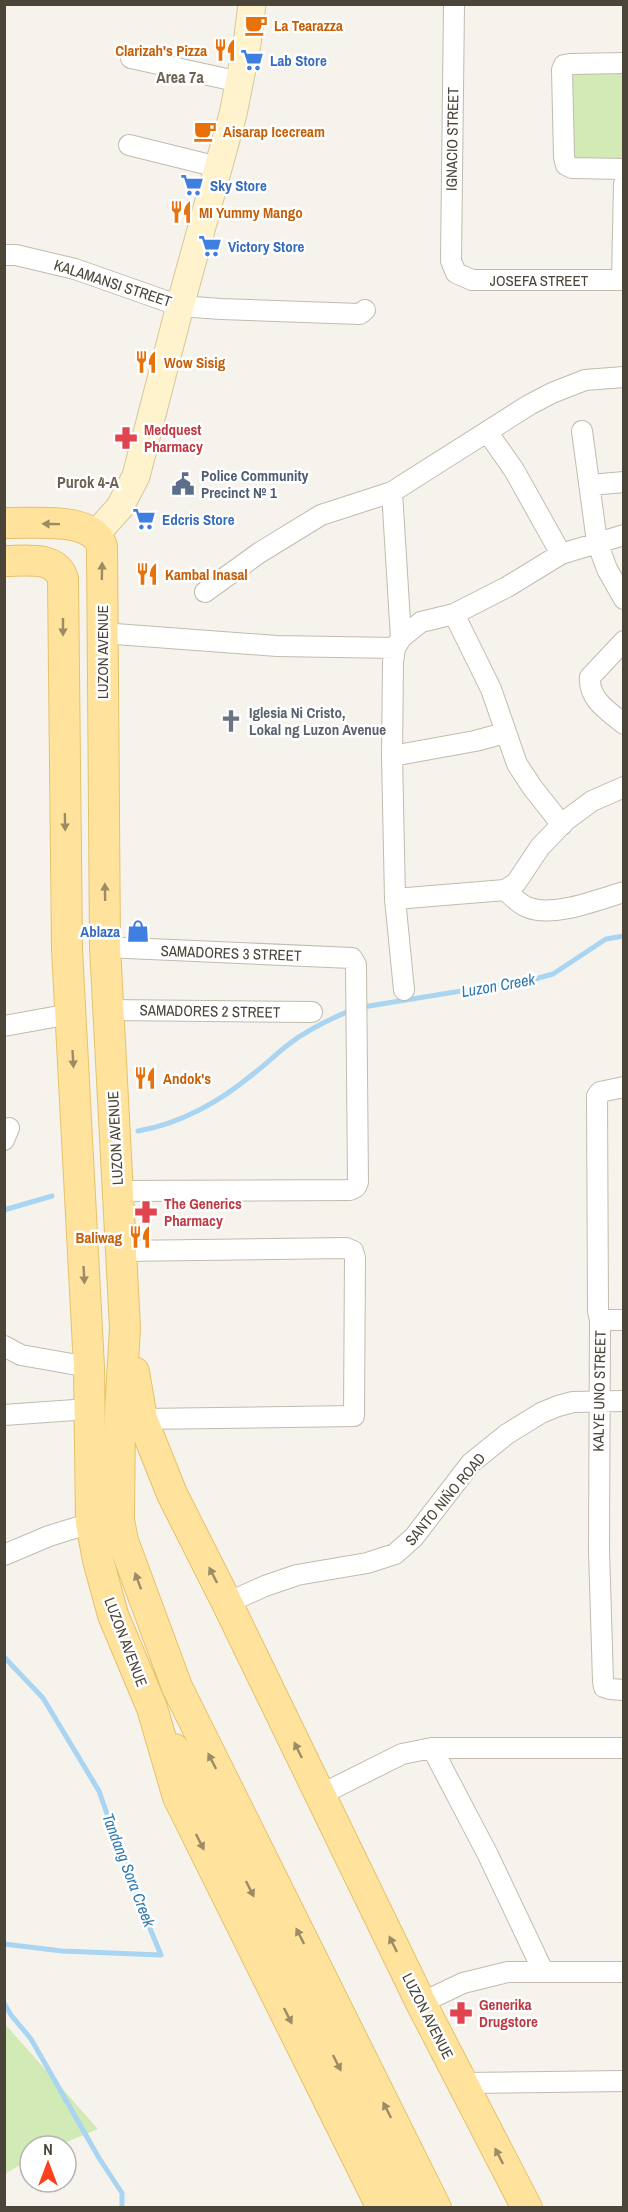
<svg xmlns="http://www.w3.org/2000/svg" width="628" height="2212" font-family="'Archivo Narrow',sans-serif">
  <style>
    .green { fill: #d2eab5 }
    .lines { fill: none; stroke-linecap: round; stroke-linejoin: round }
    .stream { stroke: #a9d4f2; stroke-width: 5 }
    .street-casing { stroke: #c2bbae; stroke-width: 22 }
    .secondary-casing { stroke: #d6c79b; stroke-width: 29 }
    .primary-casing { stroke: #e6c16a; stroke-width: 32 }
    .street { stroke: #fff; stroke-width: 20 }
    .secondary { stroke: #fff3cd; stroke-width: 27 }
    .primary { stroke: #ffe39c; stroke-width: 30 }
    .oneway { fill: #9c8c66 }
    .labels { text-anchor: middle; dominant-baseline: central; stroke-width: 5; stroke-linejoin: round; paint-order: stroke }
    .food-label { font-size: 15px; font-weight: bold; fill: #c56008; stroke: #fff; text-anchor: start }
    .shop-label { font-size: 15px; font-weight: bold; fill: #366cbe; stroke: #fff; text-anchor: start }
    .street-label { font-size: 15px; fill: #4b4439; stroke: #fff }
    .health-label { font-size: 15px; font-weight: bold; fill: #be3a42; stroke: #fff; text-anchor: start }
    .service-label { font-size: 15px; font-weight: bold; fill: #4e5e75; stroke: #fff; text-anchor: start }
    .worship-label { font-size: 15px; font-weight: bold; fill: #5b616d; stroke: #fff; text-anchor: start }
    .neighbourhood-label { font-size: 16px; font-weight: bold; fill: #6e6250; stroke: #fff }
    .water-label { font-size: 16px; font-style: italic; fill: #2e7ab2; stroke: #fff }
  </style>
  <rect width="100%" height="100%" fill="#f6f3ec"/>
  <!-- green -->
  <path class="green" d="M569 69 623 70V159L567 158Z
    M5 2024 98 2129 57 2146H30V2159L5 2174Z"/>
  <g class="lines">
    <!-- stream -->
    <path class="stream" d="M363 1007 535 979 553 974 606 939 624 936
      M138 1131C180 1124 221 1101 253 1074 265 1065 276 1054 289 1044 307 1030 328 1020 349 1011
      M4 1210 52 1196
      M4 1657 43 1698 99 1791 132 1885 161 1955 62 1951 4 1944
      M4 2003 11 2015 31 2039 99 2158 122 2193V2208"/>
    <!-- street casing -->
    <g class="street-casing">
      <path id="street" d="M454 4 451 261 456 273 472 280H624
        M131 58 240 82
        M624 63 570 64 564 65 562 70 564 157 566 165 572 168 624 169
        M129 145 218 167
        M4 255H16L75 269 180 306 221 309 360 314 365 310
        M622 280 624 184
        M582 431 597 542 607 569 624 599
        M488 433 514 470 561 554
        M590 485 624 482
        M392 492 401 638
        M205 592 259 553 321 515 392 492 529 405 552 393 585 380 624 377
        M454 614 491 689 517 764 532 787 562 825
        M102 633 277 646 395 648
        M624 641 590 677C588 699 608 711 624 724
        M392 756 475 741 505 733
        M505 890C512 896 519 904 527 907 553 918 597 900 624 892
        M395 899 505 890 516 883 540 847 565 821 592 801 624 787
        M105 947 352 958 356 965 358 1182 356 1187 350 1190 118 1191
        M404 990 395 899 392 756 393 662 395 648 401 638 421 622 454 614 507 587 561 554 624 535
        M109 1010 312 1012
        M4 1026 70 1014
        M624 1087 600 1092 597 1096 598 1311 600 1320 599 1550 603 1681 604 1687 610 1689 624 1690
        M4 1140 9 1128
        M121 1251 346 1248 353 1251 355 1258 354 1416 142 1419
        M600 1320H624
        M4 1346 21 1355 89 1367
        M4 1415 89 1409
        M4 1555 49 1536 91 1523
        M227 1603 265 1586 297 1575 367 1563 395 1554 414 1537 471 1463 507 1434 541 1413 558 1406 573 1402 624 1401
        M432 1748 488 1855 543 1971
        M320 1795 402 1754 432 1748H624
        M421 2003 463 1983 508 1972H624
        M462 2083 624 2081"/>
    </g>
    <!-- secondary casing -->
    <g class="secondary-casing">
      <path id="secondary" d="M96 534 120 507 136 476 180 306 233 114 247 44 252 4"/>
    </g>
    <!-- primary casing -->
    <g class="primary-casing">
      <path id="primary" d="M4 523C30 524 94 515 102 547L105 947 125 1328 120 1412 119 1520 123 1541 177 1687 436 2208
        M4 561C24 561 56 555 63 579L67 949 89 1367 91 1523 98 1560 113 1615 152 1708 178 1797 382 2208
        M134 1372 142 1419 172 1494 227 1603 421 2003 527 2208
        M174 1749 200 1789 410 2208"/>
    </g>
    <!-- street -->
    <use href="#street" class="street"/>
    <!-- secondary -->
    <use href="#secondary" class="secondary"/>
    <!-- primary -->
    <use href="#primary" class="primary"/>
  </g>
  <!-- one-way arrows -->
  <defs><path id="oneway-solid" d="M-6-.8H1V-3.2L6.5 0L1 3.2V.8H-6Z" transform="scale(1.5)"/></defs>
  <g class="oneway">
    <use href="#oneway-solid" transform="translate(51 524) rotate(-179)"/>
    <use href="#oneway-solid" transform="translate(102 571) rotate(-89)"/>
    <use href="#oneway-solid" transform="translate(63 627) rotate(90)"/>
    <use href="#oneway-solid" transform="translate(65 822) rotate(89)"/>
    <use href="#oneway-solid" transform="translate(105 892) rotate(-91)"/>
    <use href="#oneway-solid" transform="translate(73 1059) rotate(87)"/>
    <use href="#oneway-solid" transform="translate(84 1275) rotate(87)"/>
    <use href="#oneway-solid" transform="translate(213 1575) rotate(-117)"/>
    <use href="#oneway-solid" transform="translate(138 1581) rotate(-110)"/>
    <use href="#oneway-solid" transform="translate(298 1750) rotate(-116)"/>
    <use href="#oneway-solid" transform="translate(212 1761) rotate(-117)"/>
    <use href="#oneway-solid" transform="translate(200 1842) rotate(63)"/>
    <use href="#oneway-solid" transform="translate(250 1889) rotate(63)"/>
    <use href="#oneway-solid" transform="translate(300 1936) rotate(-117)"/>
    <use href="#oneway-solid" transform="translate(393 1944) rotate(-116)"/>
    <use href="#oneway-solid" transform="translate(288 2016) rotate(63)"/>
    <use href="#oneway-solid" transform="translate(337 2063) rotate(63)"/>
    <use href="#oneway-solid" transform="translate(387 2110) rotate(-117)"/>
    <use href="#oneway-solid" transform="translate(499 2156) rotate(-117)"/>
  </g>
  <!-- icons -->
  <defs>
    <g id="cafe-bare" transform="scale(1.8)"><path d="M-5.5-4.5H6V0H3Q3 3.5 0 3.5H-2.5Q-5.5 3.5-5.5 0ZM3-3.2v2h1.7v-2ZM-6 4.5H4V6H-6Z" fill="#e8710a" stroke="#fff" stroke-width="2.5" paint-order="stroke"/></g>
    <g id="restaurant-bare" transform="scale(1.8)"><path d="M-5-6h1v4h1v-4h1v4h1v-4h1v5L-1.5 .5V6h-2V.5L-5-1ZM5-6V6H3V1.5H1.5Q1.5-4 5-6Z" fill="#e8710a" stroke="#fff" stroke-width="2.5" paint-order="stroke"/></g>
    <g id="supermarket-bare" transform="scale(1.8)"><path d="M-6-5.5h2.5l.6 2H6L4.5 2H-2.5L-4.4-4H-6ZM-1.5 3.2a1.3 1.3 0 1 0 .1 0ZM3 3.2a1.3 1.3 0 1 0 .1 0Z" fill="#3f7fe0" stroke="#fff" stroke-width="2.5" paint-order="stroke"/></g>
    <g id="pharmacy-bare" transform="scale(1.8)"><path d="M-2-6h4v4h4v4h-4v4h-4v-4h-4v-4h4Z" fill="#e0444e" stroke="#fff" stroke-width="2.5" paint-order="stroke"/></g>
    <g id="civic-bare" transform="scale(1.8)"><path d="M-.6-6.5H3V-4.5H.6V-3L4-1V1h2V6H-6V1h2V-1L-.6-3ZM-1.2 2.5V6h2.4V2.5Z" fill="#5c6f8a" stroke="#fff" stroke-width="2.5" paint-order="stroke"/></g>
    <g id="church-bare" transform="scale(1.8)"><path d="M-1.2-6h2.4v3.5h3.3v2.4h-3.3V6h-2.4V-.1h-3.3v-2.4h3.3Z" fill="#6b7280" stroke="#fff" stroke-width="2.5" paint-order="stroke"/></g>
    <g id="shop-bare" transform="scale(1.8)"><path d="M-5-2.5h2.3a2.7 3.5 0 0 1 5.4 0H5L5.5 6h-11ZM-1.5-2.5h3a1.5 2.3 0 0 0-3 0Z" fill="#3f7fe0" stroke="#fff" stroke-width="2.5" paint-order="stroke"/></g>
  </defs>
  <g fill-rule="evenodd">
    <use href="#cafe-bare" x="256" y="25"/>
    <use href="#restaurant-bare" x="225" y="50"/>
    <use href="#supermarket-bare" x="252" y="60"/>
    <use href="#cafe-bare" x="205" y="131"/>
    <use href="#supermarket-bare" x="192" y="185"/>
    <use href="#restaurant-bare" x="181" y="212"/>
    <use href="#supermarket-bare" x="210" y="246"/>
    <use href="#restaurant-bare" x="146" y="362"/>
    <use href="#pharmacy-bare" x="126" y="438"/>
    <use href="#civic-bare" x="183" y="484"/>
    <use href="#supermarket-bare" x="144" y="519"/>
    <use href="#restaurant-bare" x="147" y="574"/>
    <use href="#church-bare" x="231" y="721"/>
    <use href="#shop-bare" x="138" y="931"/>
    <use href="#restaurant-bare" x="145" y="1078"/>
    <use href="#pharmacy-bare" x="146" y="1212"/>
    <use href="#restaurant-bare" x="140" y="1237"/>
    <use href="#pharmacy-bare" x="461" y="2013"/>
  </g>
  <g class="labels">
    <!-- food labels -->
    <g class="food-label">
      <text x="274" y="25">La Tearazza</text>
      <text x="207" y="50" text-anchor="end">Clarizah's Pizza</text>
      <text x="223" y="131">Aisarap Icecream</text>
      <text x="199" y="212">MI Yummy Mango</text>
      <text x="164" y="362">Wow Sisig</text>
      <text x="165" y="574">Kambal Inasal</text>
      <text x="163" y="1078">Andok's</text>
      <text x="122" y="1237" text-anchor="end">Baliwag</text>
    </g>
    <!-- shop labels -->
    <g class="shop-label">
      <text x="270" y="60">Lab Store</text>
      <text x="210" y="185">Sky Store</text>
      <text x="228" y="246">Victory Store</text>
      <text x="162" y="519">Edcris Store</text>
      <text x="120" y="931" text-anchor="end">Ablaza</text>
    </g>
    <!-- street labels -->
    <g class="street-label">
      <text transform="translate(452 139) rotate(-89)">IGNACIO STREET</text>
      <text x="539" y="280">JOSEFA STREET</text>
      <text transform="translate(113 283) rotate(18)">KALAMANSI STREET</text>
      <text transform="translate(102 652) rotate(-90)">LUZON AVENUE</text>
      <text transform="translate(231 953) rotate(2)">SAMADORES 3 STREET</text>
      <text transform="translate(210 1011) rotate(1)">SAMADORES 2 STREET</text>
      <text transform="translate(115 1138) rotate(-93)">LUZON AVENUE</text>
      <text transform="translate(599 1391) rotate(-89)">KALYE UNO STREET</text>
      <text transform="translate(445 1499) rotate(-50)">SANTO NIÑO ROAD</text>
      <text transform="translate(126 1642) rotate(69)">LUZON AVENUE</text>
      <text transform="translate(428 2016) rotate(63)">LUZON AVENUE</text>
    </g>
    <!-- health labels -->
    <g class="health-label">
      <text x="144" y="429">Medquest<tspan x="144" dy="17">Pharmacy</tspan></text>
      <text x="164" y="1203">The Generics<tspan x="164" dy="17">Pharmacy</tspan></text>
      <text x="479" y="2004">Generika<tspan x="479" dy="17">Drugstore</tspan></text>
    </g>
    <!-- service labels -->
    <g class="service-label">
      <text x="201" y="475">Police Community<tspan x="201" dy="17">Precinct № 1</tspan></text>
    </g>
    <!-- worship labels -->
    <g class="worship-label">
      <text x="249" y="712">Iglesia Ni Cristo,<tspan x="249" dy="17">Lokal ng Luzon Avenue</tspan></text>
    </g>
    <!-- neighbourhood labels -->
    <g class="neighbourhood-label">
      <text x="180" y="77">Area 7a</text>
      <text x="88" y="482">Purok 4-A</text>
    </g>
    <!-- water labels -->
    <g class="water-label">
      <text transform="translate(498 985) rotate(-10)">Luzon Creek</text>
      <text transform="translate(129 1870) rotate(69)">Tandang Sora Creek</text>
    </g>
  </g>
  <!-- border -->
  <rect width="628" height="2212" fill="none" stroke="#4b4439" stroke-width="12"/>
  <!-- north arrow -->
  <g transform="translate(48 2164)"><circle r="28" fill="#ffffff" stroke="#b7b4b0" stroke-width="1.5"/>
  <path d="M0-4.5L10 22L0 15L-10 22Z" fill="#fc3f1d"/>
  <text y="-9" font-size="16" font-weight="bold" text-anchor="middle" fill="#4b4439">N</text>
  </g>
</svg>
